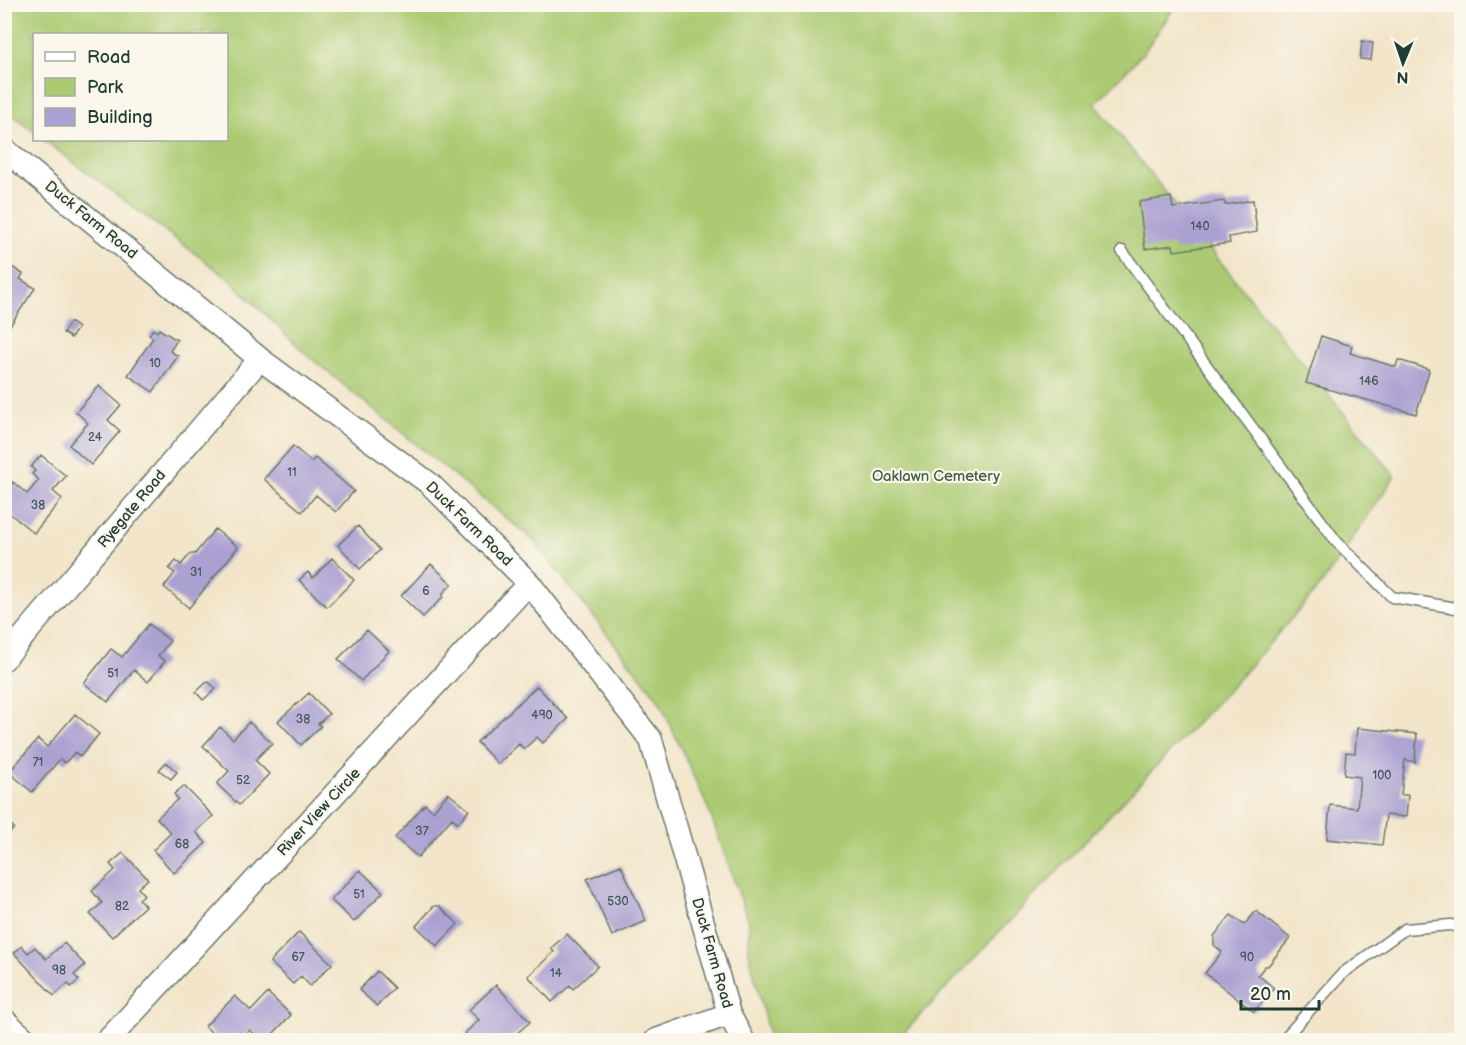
<svg xmlns="http://www.w3.org/2000/svg" width="1466" height="1045" font-family="'Balsamiq Sans',sans-serif">
  <style>
    .green { fill: #abca72; stroke: #658453; stroke-width: 1.5 }
    .building { fill: #aba0d2 }
    .lines { fill: none; stroke-linecap: round; stroke-linejoin: round }
    .lane-casing { stroke: #697868; stroke-width: 13 }
    .street-casing { stroke: #697868; stroke-width: 25 }
    .lane { stroke: #fff; stroke-width: 10 }
    .street { stroke: #fff; stroke-width: 22 }
    .labels { text-anchor: middle; dominant-baseline: central; stroke-width: 4.5; stroke-linejoin: round; paint-order: stroke }
    .number-label { font-size: 12px; fill: #42565c }
    .street-label { font-size: 15px; fill: #1f3d34; stroke: #fbf7ec }
    .park-label { font-size: 15px; fill: #426044; stroke: #fbf7ec }
  </style>
  <rect width="100%" height="100%" fill="#fbf7ec"/>
  <filter id="ink" filterUnits="userSpaceOnUse"><feTurbulence type="fractalNoise" baseFrequency=".0167" numOctaves="2"/><feDisplacementMap in="SourceGraphic" scale="12" xChannelSelector="R" yChannelSelector="G"/><feConvolveMatrix kernelMatrix="1 2 1 2 8 2 1 2 1" color-interpolation-filters="sRGB"/></filter>
  <filter id="wash" filterUnits="userSpaceOnUse"><feTurbulence type="fractalNoise" baseFrequency=".008" numOctaves="4" result="noise"/><feDisplacementMap in="SourceGraphic" scale="24" xChannelSelector="R" yChannelSelector="G"/><feGaussianBlur stdDeviation="1.35" result="paint"/><feColorMatrix in="noise" values="0 0 0 0 0 0 0 0 0 0 0 0 0 0 0 0 0 1.4 0 .05"/><feComposite in="paint" operator="in"/></filter>
  <g filter="url(#wash)">
    <rect width="100%" height="100%" fill="#f2e5ca"/>
    <!-- green -->
    <path class="green" d="M4 5H1176L1144 52 1095 104 1239 285 1395 476 1321 585 1232 686 897 1040H770L749 953V922L708 808 659 700 533 540 306 354 229 279 44 140H226V34H34V132L5 109Z"/>
    <g id="blocks">
      <!-- building -->
      <path class="building" d="M1362 41 1373 43 1371 60 1360 59Z
        M1171 197 1173 208 1224 201 1225 205 1253 200 1257 232 1229 237 1230 243 1174 251 1173 245 1145 249 1139 202Z
        M4 262 23 274 20 279 35 288 7 330 4 331Z
        M70 322 78 328 71 338 63 333Z
        M153 329 157 332 159 329 177 340 170 351 178 356 153 392 128 375 153 338 149 335Z
        M1321 336 1352 346 1350 353 1396 367 1398 360 1428 369 1429 371 1416 414 1306 383Z
        M99 386 121 405 108 420 120 431 91 465 69 445 88 423 76 412Z
        M293 446 311 462 315 458 354 491 336 512 316 495 302 512 264 479Z
        M41 455 66 476 53 491 62 499 34 533 4 509V492L13 482 27 494 39 480 32 474 35 471 31 467Z
        M358 526 380 550 360 569 338 545Z
        M215 529 238 547 189 608 164 587 175 573 169 569 176 561 181 565 190 554H195Z
        M332 558 354 580 327 607 299 580 308 572 313 578Z
        M431 564 452 584 443 593V597L423 617 401 596Z
        M149 624 170 641 158 656 165 661 148 682 134 670 108 702 84 683 111 649 122 657Z
        M367 630 389 651 361 681 338 659Z
        M209 682 216 689 203 700 196 692 206 683Z
        M537 686 568 719 543 743 537 737 524 749 519 744 498 764 477 742Z
        M309 693 329 714 318 724 321 726 301 745 278 721Z
        M75 714 99 734 80 757 75 752 65 763 60 759 32 792 9 772 38 739 47 747Z
        M249 722 272 743 255 760 269 774 239 805 217 784 229 771 203 746 220 727 233 739Z
        M1357 728 1417 734 1415 762 1405 760 1401 795H1408L1406 817 1386 815 1382 845 1327 839 1330 805 1357 808 1360 777 1344 775 1346 752 1355 753Z
        M166 762 177 772 171 779 159 770Z
        M184 786 213 816 196 832 206 843 174 873 153 850 171 833 157 818 178 799 174 794Z
        M448 793 469 810 458 823 452 818 418 857 395 838 425 804 433 811Z
        M4 818 14 828 4 838Z
        M123 853 148 879 138 888 144 895 139 899 145 906 112 937 90 914 102 903 92 891 115 870 110 864Z
        M621 865 646 921 612 936 587 879Z
        M360 870 383 892 354 922 331 900Z
        M434 906H439L458 924 437 946 416 926Z
        M1256 911 1290 938 1268 966H1265L1258 975 1274 988 1254 1012 1205 973 1222 952 1214 945V936L1231 915 1244 925Z
        M299 932 332 964 310 986 301 976 293 984 270 962Z
        M567 934 598 966 573 989 570 985 552 1002 528 976 554 952 551 948Z
        M64 943 85 965 74 975 79 980 71 987 68 983 54 996 14 953 22 946 28 953 35 947 46 959Z
        M377 971 394 988 377 1006 359 990Z
        M496 985 530 1022 509 1040H472L465 1033 479 1020 469 1010Z
        M268 993 291 1015 267 1040H261L250 1030 240 1040H219L205 1026 235 996 251 1011Z"/>
    </g>
  </g>
  <g filter="url(#ink)">
    <use href="#blocks" fill-opacity="0" stroke="#697868" stroke-width="1.5"/>
    <g class="lines">
      <!-- lane casing -->
      <g class="lane-casing">
        <path id="lane" d="M1122 251 1336 541 1392 597 1462 609
          M1283 1040 1343 973 1405 929 1450 925 1462 927"/>
      </g>
      <!-- street casing -->
      <g class="street-casing">
        <path id="street" d="M4 149 260 359 430 484 529 583 651 740 729 1014 743 1040
          M4 659 260 359
          M4 1020 26 1040
          M108 1040 529 583
          M656 1040 729 1014"/>
      </g>
      <!-- lane -->
      <use href="#lane" class="lane"/>
      <!-- street -->
      <use href="#street" class="street"/>
    </g>
  </g>
  <g class="labels">
    <!-- number labels -->
    <g class="number-label">
      <text x="1200" y="226">140</text>
      <text x="155" y="363">10</text>
      <text x="1369" y="381">146</text>
      <text x="95" y="437">24</text>
      <text x="292" y="472">11</text>
      <text x="38" y="505">38</text>
      <text x="196" y="572">31</text>
      <text x="426" y="591">6</text>
      <text x="113" y="673">51</text>
      <text x="542" y="715">490</text>
      <text x="303" y="719">38</text>
      <text x="38" y="762">71</text>
      <text x="1382" y="775">100</text>
      <text x="243" y="780">52</text>
      <text x="422" y="831">37</text>
      <text x="182" y="844">68</text>
      <text x="359" y="894">51</text>
      <text x="618" y="901">530</text>
      <text x="122" y="906">82</text>
      <text x="298" y="957">67</text>
      <text x="1247" y="957">90</text>
      <text x="59" y="970">98</text>
      <text x="556" y="973">14</text>
    </g>
    <!-- street labels -->
    <g class="street-label">
      <text transform="translate(91 220) rotate(39)">Duck Farm Road</text>
      <text transform="translate(132 509) rotate(-50)">Ryegate Road</text>
      <text transform="translate(469 524) rotate(44)">Duck Farm Road</text>
      <text transform="translate(319 812) rotate(-47)">River View Circle</text>
      <text transform="translate(712 953) rotate(74)">Duck Farm Road</text>
    </g>
    <!-- park labels -->
    <g class="park-label">
      <text x="936" y="476">Oaklawn Cemetery</text>
    </g>
  </g>
  <!-- margin -->
  <rect width="1466" height="1045" fill="none" stroke="#fbf7ec" stroke-width="24"/>
  <!-- legend -->
  <rect x="33" y="33" width="195" height="108" fill="#fbf7ec" stroke="#a3ada2" stroke-width="1.5"/>
  <rect x="45" y="52" width="30" height="9" fill="#ffffff" stroke="#a3ada2" stroke-width="1.5"/>
  <text x="87" y="63" font-size="18" fill="#1f3d34">Road</text>
  <rect x="45" y="78" width="30" height="18" fill="#abca72" stroke="#a3ada2" stroke-width="1.5"/>
  <text x="87" y="93" font-size="18" fill="#1f3d34">Park</text>
  <rect x="45" y="108" width="30" height="18" fill="#aba0d2" stroke="#a3ada2" stroke-width="1.5"/>
  <text x="87" y="123" font-size="18" fill="#1f3d34">Building</text>
  <!-- north arrow -->
  <g transform="translate(1403 63) rotate(182)" stroke="#fbf7ec" stroke-width="4.5" paint-order="stroke">
  <path d="M0-4.5L10 22L0 15L-10 22Z" fill="#1f3d34"/>
  <text y="-9" font-size="16" font-weight="bold" text-anchor="middle" fill="#1f3d34">N</text>
  </g>
  <!-- scale -->
  <path d="M1241 1000v9h78v-9" fill="none" stroke="#1f3d34" stroke-width="3"/>
  <text x="1250" y="1000" font-size="18" fill="#1f3d34" stroke="#fbf7ec" stroke-width="4.5" paint-order="stroke">20 m</text>
</svg>
